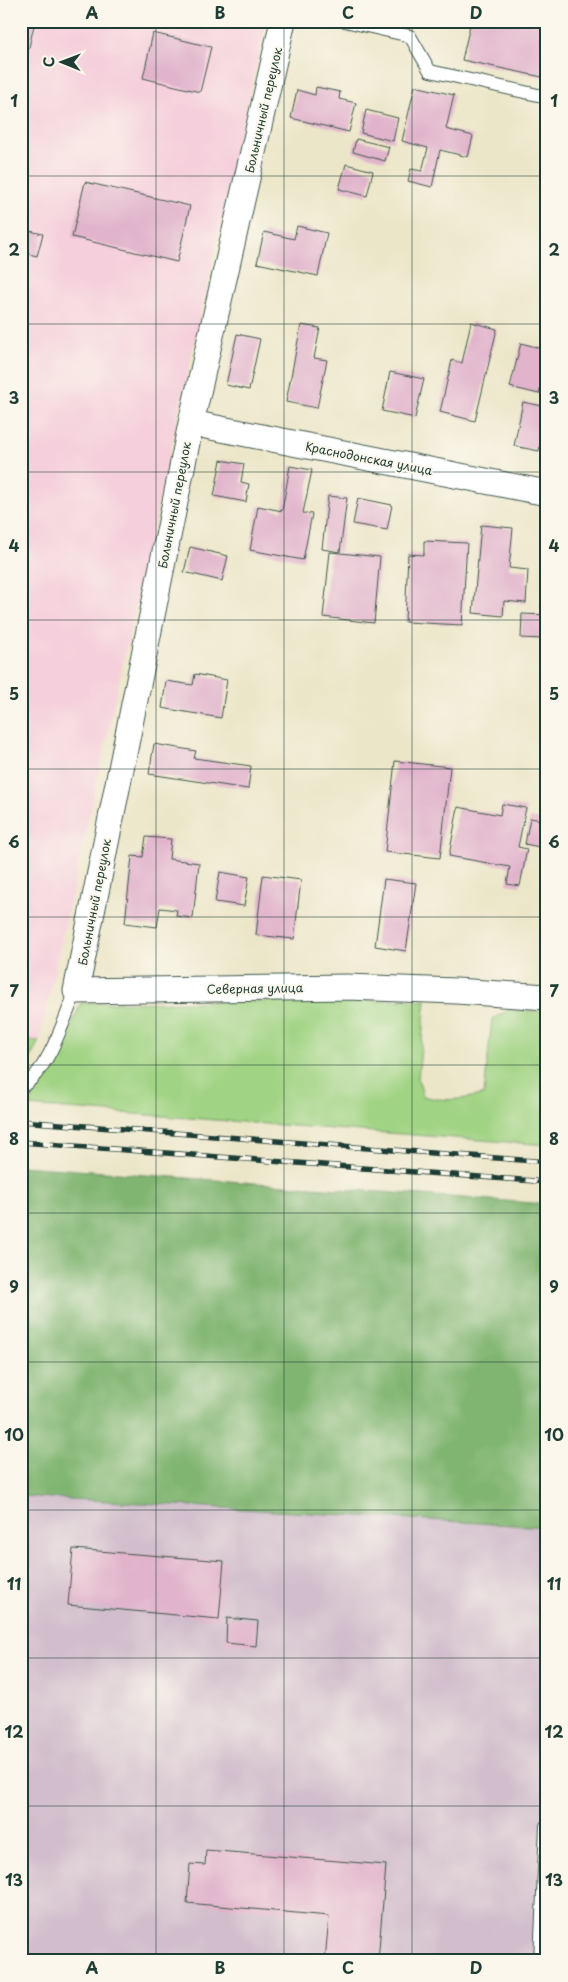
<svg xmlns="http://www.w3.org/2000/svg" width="568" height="1982" font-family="'Playpen Sans',sans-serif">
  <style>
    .built { fill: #f5cfdb }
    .industrial { fill: #d1bdcc }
    .green { fill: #a0d383; stroke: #60885c }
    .forest { fill: #80b571; stroke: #507952 }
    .building { fill: #e1b4cc }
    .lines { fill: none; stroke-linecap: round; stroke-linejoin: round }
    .service-casing { stroke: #3e564a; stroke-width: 14 }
    .minor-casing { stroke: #3e564a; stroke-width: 27 }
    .service { stroke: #fff; stroke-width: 12 }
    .minor { stroke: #fff; stroke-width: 25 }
    .rail-casing { stroke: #1f3d34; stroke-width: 5.5 }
    .rail { stroke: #fbf7ec; stroke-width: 4; stroke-dasharray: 11; stroke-linecap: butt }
    .grid { fill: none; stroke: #1f3d34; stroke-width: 1; stroke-opacity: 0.55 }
    .labels { text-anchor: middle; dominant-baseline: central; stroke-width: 4; stroke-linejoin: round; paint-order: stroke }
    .street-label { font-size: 12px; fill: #1f3d34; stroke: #fbf7ec }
    .neatline { fill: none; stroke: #1f3d34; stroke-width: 2 }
    .grid-label { font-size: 16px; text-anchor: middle; font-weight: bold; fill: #1f3d34 }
  </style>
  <rect width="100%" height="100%" fill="#fbf7ec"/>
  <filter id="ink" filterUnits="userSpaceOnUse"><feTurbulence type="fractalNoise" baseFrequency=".02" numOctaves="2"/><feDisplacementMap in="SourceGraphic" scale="10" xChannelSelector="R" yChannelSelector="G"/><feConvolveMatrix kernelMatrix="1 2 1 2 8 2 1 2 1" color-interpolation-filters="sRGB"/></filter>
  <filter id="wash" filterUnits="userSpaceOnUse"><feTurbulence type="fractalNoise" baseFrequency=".0096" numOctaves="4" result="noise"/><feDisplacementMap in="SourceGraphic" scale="20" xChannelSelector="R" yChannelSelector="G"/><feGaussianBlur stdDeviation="1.12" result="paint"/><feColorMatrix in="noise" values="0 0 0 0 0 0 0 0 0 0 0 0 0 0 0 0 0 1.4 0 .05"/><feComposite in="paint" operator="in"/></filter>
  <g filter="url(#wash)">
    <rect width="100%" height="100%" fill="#ece6c9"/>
    <!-- built -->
    <path class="built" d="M21 21H266L39 1041 21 1039Z"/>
    <!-- industrial -->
    <path class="industrial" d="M21 1496 547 1527V1961H21Z"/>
    <!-- green -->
    <path class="green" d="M426 1000 418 1078 423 1096C444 1102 463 1100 484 1094L492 1019 509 1010 547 1011V1145L28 1106 58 1055 81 1003Z
      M21 1039 39 1041 30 1059 21 1068Z"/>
    <!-- forest -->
    <path class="forest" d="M21 1166 547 1204V1527L21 1496Z"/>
    <g id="blocks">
      <!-- building -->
      <path class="building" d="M21 21H35L22 78H21Z
        M471 21 547 22V78L462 60Z
        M153 33 211 47 200 92 143 78Z
        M415 86 454 95 446 129 473 136 468 157 440 150 432 187 408 181 411 169 422 171 428 148 402 141Z
        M316 87 340 92 339 99 356 103 349 132 291 118 297 90 315 95Z
        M366 110 398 118 393 141 361 133Z
        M356 139 389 147 385 161 353 152Z
        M346 164 373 171 367 196 339 189Z
        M85 182 190 206 177 262 72 237Z
        M297 226 327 233 318 276 257 263 264 232 294 239Z
        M21 229 43 234 37 256 21 252Z
        M471 322 497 329 475 421 440 412 452 360 462 363Z
        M301 325 320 328 314 358 327 360 317 408 286 402Z
        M237 334 260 339 249 390 226 385Z
        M521 343 547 350V361L539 394 510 387Z
        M390 372 424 379 415 418 382 411Z
        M523 402 547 407 539 451 514 446Z
        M221 460 244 464 241 482 249 484 246 502 214 496Z
        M290 466 312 470 303 513 312 514 303 560 250 550 258 506 282 511Z
        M328 496 347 498 340 552 322 549Z
        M358 498 392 505 387 530 353 524Z
        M481 525 513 528 509 568 528 570 526 603 504 601 503 616 473 613Z
        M424 541 467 543 462 625 405 622 408 554 424 555Z
        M190 547 228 556 222 581 184 572Z
        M330 552 380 557 374 623 323 617Z
        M546 567H547V608H541Z
        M522 614 545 615 544 639 521 638Z
        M195 674 227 680 221 718 162 708 166 681 193 685Z
        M154 744 196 751 194 758 251 766 248 789 149 774Z
        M395 761 450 767 440 858 385 852Z
        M502 804 526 808 518 847 527 849 520 886 507 884 510 867 449 856 458 807 500 815Z
        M530 818 547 821 544 848 525 844Z
        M146 837 171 839 169 859 199 863 193 918 176 916 177 910 160 908 157 927 125 923 132 856 143 857Z
        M220 872 249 877 244 906 215 902Z
        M263 875 301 880 294 939 256 935Z
        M384 879 416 883 406 951 375 946Z
        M546 907H547V932H543Z
        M73 1549 224 1561 219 1619 68 1605Z
        M227 1618 258 1621 256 1646 226 1643Z
        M206 1850 386 1865 378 1961H325L329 1916 187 1903 190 1864 205 1865Z"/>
    </g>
  </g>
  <g filter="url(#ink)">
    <use href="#blocks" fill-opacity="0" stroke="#3e564a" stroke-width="1"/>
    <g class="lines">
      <!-- service casing -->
      <g class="service-casing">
        <path id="service" d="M345 21 410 36 430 71 547 97
          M21 1087C48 1073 64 1019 76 991
          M540 1961 546 1826"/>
      </g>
      <!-- minor casing -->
      <g class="minor-casing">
        <path id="minor" d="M283 21 191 423 76 991 347 987 456 991 547 997
          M191 423 547 493"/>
      </g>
      <!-- service -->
      <use href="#service" class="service"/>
      <!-- minor -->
      <use href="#minor" class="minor"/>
      <!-- rail casing -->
      <g class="rail-casing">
        <path id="rail" d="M21 1121 547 1162
          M21 1142 547 1182"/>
      </g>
      <!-- rail -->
      <use href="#rail" class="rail"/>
    </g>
  </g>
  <!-- grid -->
  <path class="grid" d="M156 21V1961M284 21V1961M412 21V1961M21 176H547M21 324H547M21 472H547M21 620H547M21 769H547M21 917H547M21 1065H547M21 1213H547M21 1362H547M21 1510H547M21 1658H547M21 1806H547"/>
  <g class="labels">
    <!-- street labels -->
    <g class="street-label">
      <text transform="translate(263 110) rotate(-77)">Больничный переулок</text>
      <text transform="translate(369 458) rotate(11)">Краснодонская улица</text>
      <text transform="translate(174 505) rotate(-79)">Больничный переулок</text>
      <text transform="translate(94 902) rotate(-79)">Больничный переулок</text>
      <text transform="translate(255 988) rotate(-1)">Северная улица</text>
    </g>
  </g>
  <!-- margin -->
  <rect width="568" height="1982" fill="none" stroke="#fbf7ec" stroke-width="55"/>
  <!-- north arrow -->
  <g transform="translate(62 62) rotate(271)" stroke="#fbf7ec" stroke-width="4" paint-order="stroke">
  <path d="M0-4L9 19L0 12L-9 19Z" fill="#1f3d34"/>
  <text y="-8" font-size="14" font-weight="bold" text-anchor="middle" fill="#1f3d34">С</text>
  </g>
  <rect x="28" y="28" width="512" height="1926" class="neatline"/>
  <g class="grid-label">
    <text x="92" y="19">A</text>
    <text x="220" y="19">B</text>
    <text x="348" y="19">C</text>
    <text x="476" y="19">D</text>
    <text x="14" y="107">1</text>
    <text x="554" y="107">1</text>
    <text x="14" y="256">2</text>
    <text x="554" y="256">2</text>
    <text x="14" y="404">3</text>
    <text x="554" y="404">3</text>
    <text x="14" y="552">4</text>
    <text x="554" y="552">4</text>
    <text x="14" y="700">5</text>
    <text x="554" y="700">5</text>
    <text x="14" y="848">6</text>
    <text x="554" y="848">6</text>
    <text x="14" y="997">7</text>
    <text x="554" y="997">7</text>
    <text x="14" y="1145">8</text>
    <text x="554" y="1145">8</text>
    <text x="14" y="1293">9</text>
    <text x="554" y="1293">9</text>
    <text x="14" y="1441">10</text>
    <text x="554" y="1441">10</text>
    <text x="14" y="1590">11</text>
    <text x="554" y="1590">11</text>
    <text x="14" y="1738">12</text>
    <text x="554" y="1738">12</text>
    <text x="14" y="1886">13</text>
    <text x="554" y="1886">13</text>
    <text x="92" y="1974">A</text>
    <text x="220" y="1974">B</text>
    <text x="348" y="1974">C</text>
    <text x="476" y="1974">D</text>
  </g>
</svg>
